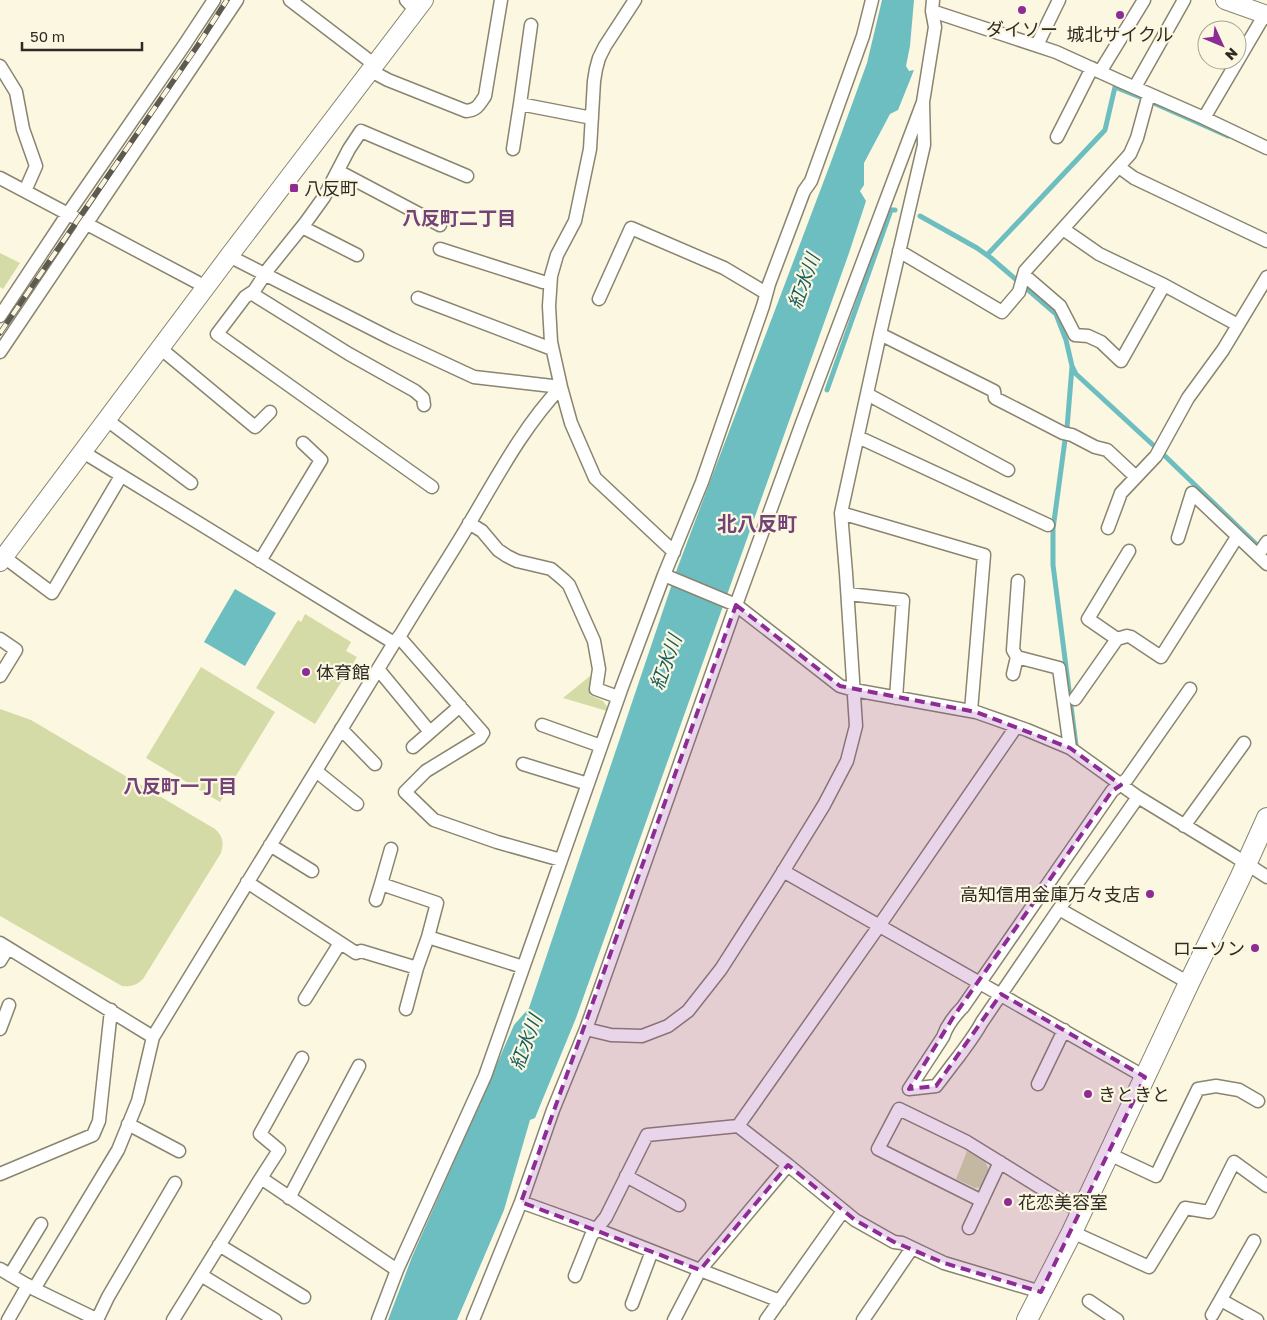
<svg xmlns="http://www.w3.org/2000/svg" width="1267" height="1320" font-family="'Golos Text','Noto Sans JP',sans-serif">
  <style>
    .green { fill: #d4dba6 }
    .water { fill: #6dbec0 }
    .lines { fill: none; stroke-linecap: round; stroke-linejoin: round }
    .stream { stroke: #6dbec0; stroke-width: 5 }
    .street-casing { stroke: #898570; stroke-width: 15 }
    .secondary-casing { stroke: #898570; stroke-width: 20 }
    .primary-casing { stroke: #898570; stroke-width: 22 }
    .street { stroke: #fff; stroke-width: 12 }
    .secondary { stroke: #fff; stroke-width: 18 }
    .primary { stroke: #fff; stroke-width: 20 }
    .rail-casing { stroke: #5d5a4f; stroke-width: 5.5 }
    .rail { stroke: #fcf7e0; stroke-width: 4; stroke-dasharray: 11; stroke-linecap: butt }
    .marked { fill: #8d2c94; fill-opacity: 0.2; stroke: #8d2c94; stroke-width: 4; stroke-dasharray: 10 6; stroke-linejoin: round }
    .poi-dot { fill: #8d2c94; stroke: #fcf7e0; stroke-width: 2 }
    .labels { text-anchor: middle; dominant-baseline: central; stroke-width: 4.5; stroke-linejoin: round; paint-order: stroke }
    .poi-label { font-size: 18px; fill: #2d2b23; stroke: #fcf7e0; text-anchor: start }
    .neighbourhood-label { font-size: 19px; font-weight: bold; fill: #734276; stroke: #fcf7e0 }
    .water-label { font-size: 19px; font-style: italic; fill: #185d5f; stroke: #fcf7e0 }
    .quarter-label { font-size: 20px; font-weight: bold; fill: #734276; stroke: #fcf7e0 }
  </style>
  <rect width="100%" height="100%" fill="#fcf7e0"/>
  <!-- green -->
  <path class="green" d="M0 253 20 263 3 289 0 287Z
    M305 614 351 642 346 651 357 657 315 724 256 688 298 620 301 622Z
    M201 667 275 712 220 802 146 758Z
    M590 676V695L603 701 608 708 607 711 563 698Z
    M0 709 31 720 215 829C223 836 224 843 221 853L143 979C137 985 131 987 122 986L0 916Z
    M967 1151 985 1161 989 1171 982 1187 975 1188 956 1179Z"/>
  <!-- water -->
  <path class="water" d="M882 0H914L910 46 906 66 909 71 914 70 898 110 890 114 864 163V185L860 191 866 201 849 253 576 1018 535 1118 530 1120 504 1210 457 1320H388L412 1257 514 1025 529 1008 677 569 831 162 867 63Z
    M235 589 276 613 245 666 204 642Z"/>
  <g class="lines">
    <!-- stream -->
    <path class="stream" d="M1156 104 1228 136
      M920 216 977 248 991 258 1056 314 1066 340 1072 366 1076 374 1165 456 1258 546
      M987 255 1105 130 1115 87 1140 97
      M827 390 891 210H895
      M1067 428 1072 367
      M1065 440 1053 529V565L1076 745"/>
    <!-- street casing -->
    <g class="street-casing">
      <path id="street" d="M290 0 375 65
        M406 0 416 11
        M635 0 605 46 599 58 596 69 594 81 590 149 575 221 557 255 551 276 549 306 551 342 561 387 571 423 595 478 674 552
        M932 11 1056 52 1122 82 1204 118 1267 148
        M531 25 520 104 592 118
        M1037 45 1059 0
        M0 66 16 92 23 129 36 166 25 191
        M371 71 388 80 466 111C477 110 479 105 485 96L501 0
        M1100 72 1144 0
        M1135 87 1184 0
        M1204 118 1265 14
        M1057 137 1092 68
        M513 149 520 104
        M1119 167 1134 178 1267 241
        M338 171 440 225
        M0 178 206 287
        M302 227 357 255
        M1063 229 1099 254 1164 285 1238 325
        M440 249 543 282H550
        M899 251 1002 312 1019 292 1025 271 1130 154 1137 138 1149 94
        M229 256 392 339 474 377 561 387
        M1024 275 1060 306 1075 335 1088 336 1101 342 1121 361 1164 285
        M251 293 349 354 415 391 423 398 424 405
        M418 298 552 349
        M599 299 631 228 724 268 766 293
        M0 316 67 215 185 44 214 0
        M880 334 994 391 995 398 1063 433 1072 435 1095 447 1107 450 1136 477
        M160 348 255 427 270 412
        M0 352 237 0
        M867 394 1008 470
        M107 420 191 483
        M858 437 1048 525
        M83 452 394 643
        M432 487 217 334 245 297 254 291 269 268 306 222 324 197 349 149 361 131 467 176
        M841 513 984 555 971 711
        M469 523 482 531 498 550 507 556 517 561 551 569 564 580 569 585 594 641 599 669 596 689 618 697
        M1108 528 1121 493 1156 456 1188 398 1223 350 1267 277
        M1178 538 1192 493 1267 564
        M1258 555 1267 542
        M4 557 52 593 121 476
        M260 561 321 460 303 443
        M664 575 736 605 840 686 854 690 976 712 1027 730 1070 748 1138 797 1233 855 1267 877
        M1018 581 1013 650 1017 657 1059 668 1070 748
        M848 594 903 600 896 698
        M399 637 483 733 480 738 426 771 405 792 434 820 497 842 561 860
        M0 639 16 650 0 676
        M1117 639 1088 619 1129 551
        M378 669 430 732
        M1013 674 1017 657
        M1075 699 1117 639 1127 636 1131 637 1161 657 1237 537
        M542 725 601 746
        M341 729 375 764
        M413 747 460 706
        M523 764 588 784
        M316 771 357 804
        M1138 797 1059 909 982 1022C975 1035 967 1045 959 1056 951 1066 944 1076 936 1086L909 1089 943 1037C947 1025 954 1016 963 1007L1112 791 1127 779 1190 689
        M1184 826 1244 743
        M270 845 312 871
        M391 849 381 884 437 903 428 937
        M783 871 1145 1077
        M247 882 356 953 361 951 417 968 428 937 523 967
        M376 900 381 884
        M1059 909 1189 983
        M0 943 153 1037
        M0 961 8 948
        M305 999 340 943
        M406 1009 417 968
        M0 1029 9 1005
        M586 1029 611 1035 642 1036 668 1026 688 1011 721 969 776 883 824 805 847 761 856 726 846 573 841 513 880 334 924 145 923 102 935 27 932 11 933 0
        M1038 1084 1064 1030
        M128 1124 179 1151
        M738 1126 879 926 1016 727
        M1109 1154 1156 1176 1198 1089 1216 1086 1239 1090 1258 1101
        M0 1174 93 1135 99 1121 111 1010
        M626 1176 679 1205
        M261 1178 279 1150 260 1134 302 1058
        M289 1198 359 1066
        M982 1201 878 1149 899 1109 967 1142 1067 1204 1082 1211
        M521 1202 596 1229 700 1270 788 1165
        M969 1228 1000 1162
        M1072 1232 1149 1267 1185 1208 1209 1212 1234 1162 1267 1186
        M219 1245 304 1297
        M0 1269 34 1289 98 1320
        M10 1275 41 1224
        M201 1275 275 1320
        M575 1276 591 1236 606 1217 647 1135 738 1126 788 1165 855 1220 894 1242 902 1243 944 1263 1041 1292
        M34 1289 118 1150 138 1101 153 1037 394 643 401 634C423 597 447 561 469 524 497 477 523 427 561 387
        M1221 1300 1257 1320
        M1089 1301 1117 1320
        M632 1304 652 1251
        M1212 1315 1254 1241
        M8 1320 28 1285
        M97 1320 108 1297 175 1183
        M173 1320 261 1178 397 1270
        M378 1320 397 1270 485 1076 622 687 664 575 702 482 763 306 769 284 804 191 811 181 863 36 872 0
        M473 1320 521 1202 553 1110 586 1029 736 605 802 423 923 102
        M674 1320 700 1270 780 1301
        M766 1320 843 1211
        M863 1320 912 1248"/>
    </g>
    <!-- secondary casing -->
    <g class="secondary-casing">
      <path id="secondary" d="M1225 0 1267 15
        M0 562 229 256 424 0"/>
    </g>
    <!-- primary casing -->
    <g class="primary-casing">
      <path id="primary" d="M1027 1320 1072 1232 1189 983 1240 878 1267 818"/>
    </g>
    <!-- street -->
    <use href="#street" class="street"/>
    <!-- secondary -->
    <use href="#secondary" class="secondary"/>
    <!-- primary -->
    <use href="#primary" class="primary"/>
    <!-- rail casing -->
    <g class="rail-casing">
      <path id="rail" d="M0 333 198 45 227 0"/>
    </g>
    <!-- rail -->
    <use href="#rail" class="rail"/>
  </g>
  <!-- marked area -->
  <path class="marked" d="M736 605 840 686 976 712 1070 748 1121 785 1112 791 954 1016 909 1089 936 1086 1001 994 1145 1077 1041 1292 944 1263 894 1242 855 1220 788 1165 700 1270 521 1202Z"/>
  <!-- markers -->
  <g class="poi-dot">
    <circle cx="1022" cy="10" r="5"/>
    <circle cx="1120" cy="15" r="5"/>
    <rect x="289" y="183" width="10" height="10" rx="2.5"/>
    <circle cx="306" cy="672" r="5"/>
    <circle cx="1150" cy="894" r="5"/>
    <circle cx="1255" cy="948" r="5"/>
    <circle cx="1088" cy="1094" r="5"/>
    <circle cx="1008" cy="1202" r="5"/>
  </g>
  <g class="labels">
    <!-- poi labels -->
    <g class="poi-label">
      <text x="1022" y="29" text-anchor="middle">ダイソー</text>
      <text x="1120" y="34" text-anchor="middle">城北サイクル</text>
      <text x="304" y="188">八反町</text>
      <text x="316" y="672">体育館</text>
      <text x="1140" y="894" text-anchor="end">高知信用金庫万々支店</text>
      <text x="1245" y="948" text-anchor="end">ローソン</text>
      <text x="1098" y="1094">きときと</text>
      <text x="1018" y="1202">花恋美容室</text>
    </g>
    <!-- neighbourhood labels -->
    <g class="neighbourhood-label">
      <text x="459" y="217">八反町二丁目</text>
      <text x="180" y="785">八反町一丁目</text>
    </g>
    <!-- water labels -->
    <g class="water-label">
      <text transform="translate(803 281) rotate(-70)">紅水川</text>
      <text transform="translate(665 662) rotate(-70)">紅水川</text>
      <text transform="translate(525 1042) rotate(-69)">紅水川</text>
    </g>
    <!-- quarter labels -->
    <g class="quarter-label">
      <text x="757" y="523">北八反町</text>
    </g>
  </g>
  <!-- north arrow -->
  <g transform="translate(1222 45) rotate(134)"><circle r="24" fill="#fcf7e0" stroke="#a9a594"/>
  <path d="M0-4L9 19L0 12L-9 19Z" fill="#8d2c94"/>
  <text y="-8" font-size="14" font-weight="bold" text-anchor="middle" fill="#2d2b23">N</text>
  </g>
  <!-- scale -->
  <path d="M22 42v8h120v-8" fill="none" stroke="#2d2b23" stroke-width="2.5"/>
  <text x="30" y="42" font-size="15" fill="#2d2b23" stroke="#fcf7e0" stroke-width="4" paint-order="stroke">50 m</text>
</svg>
